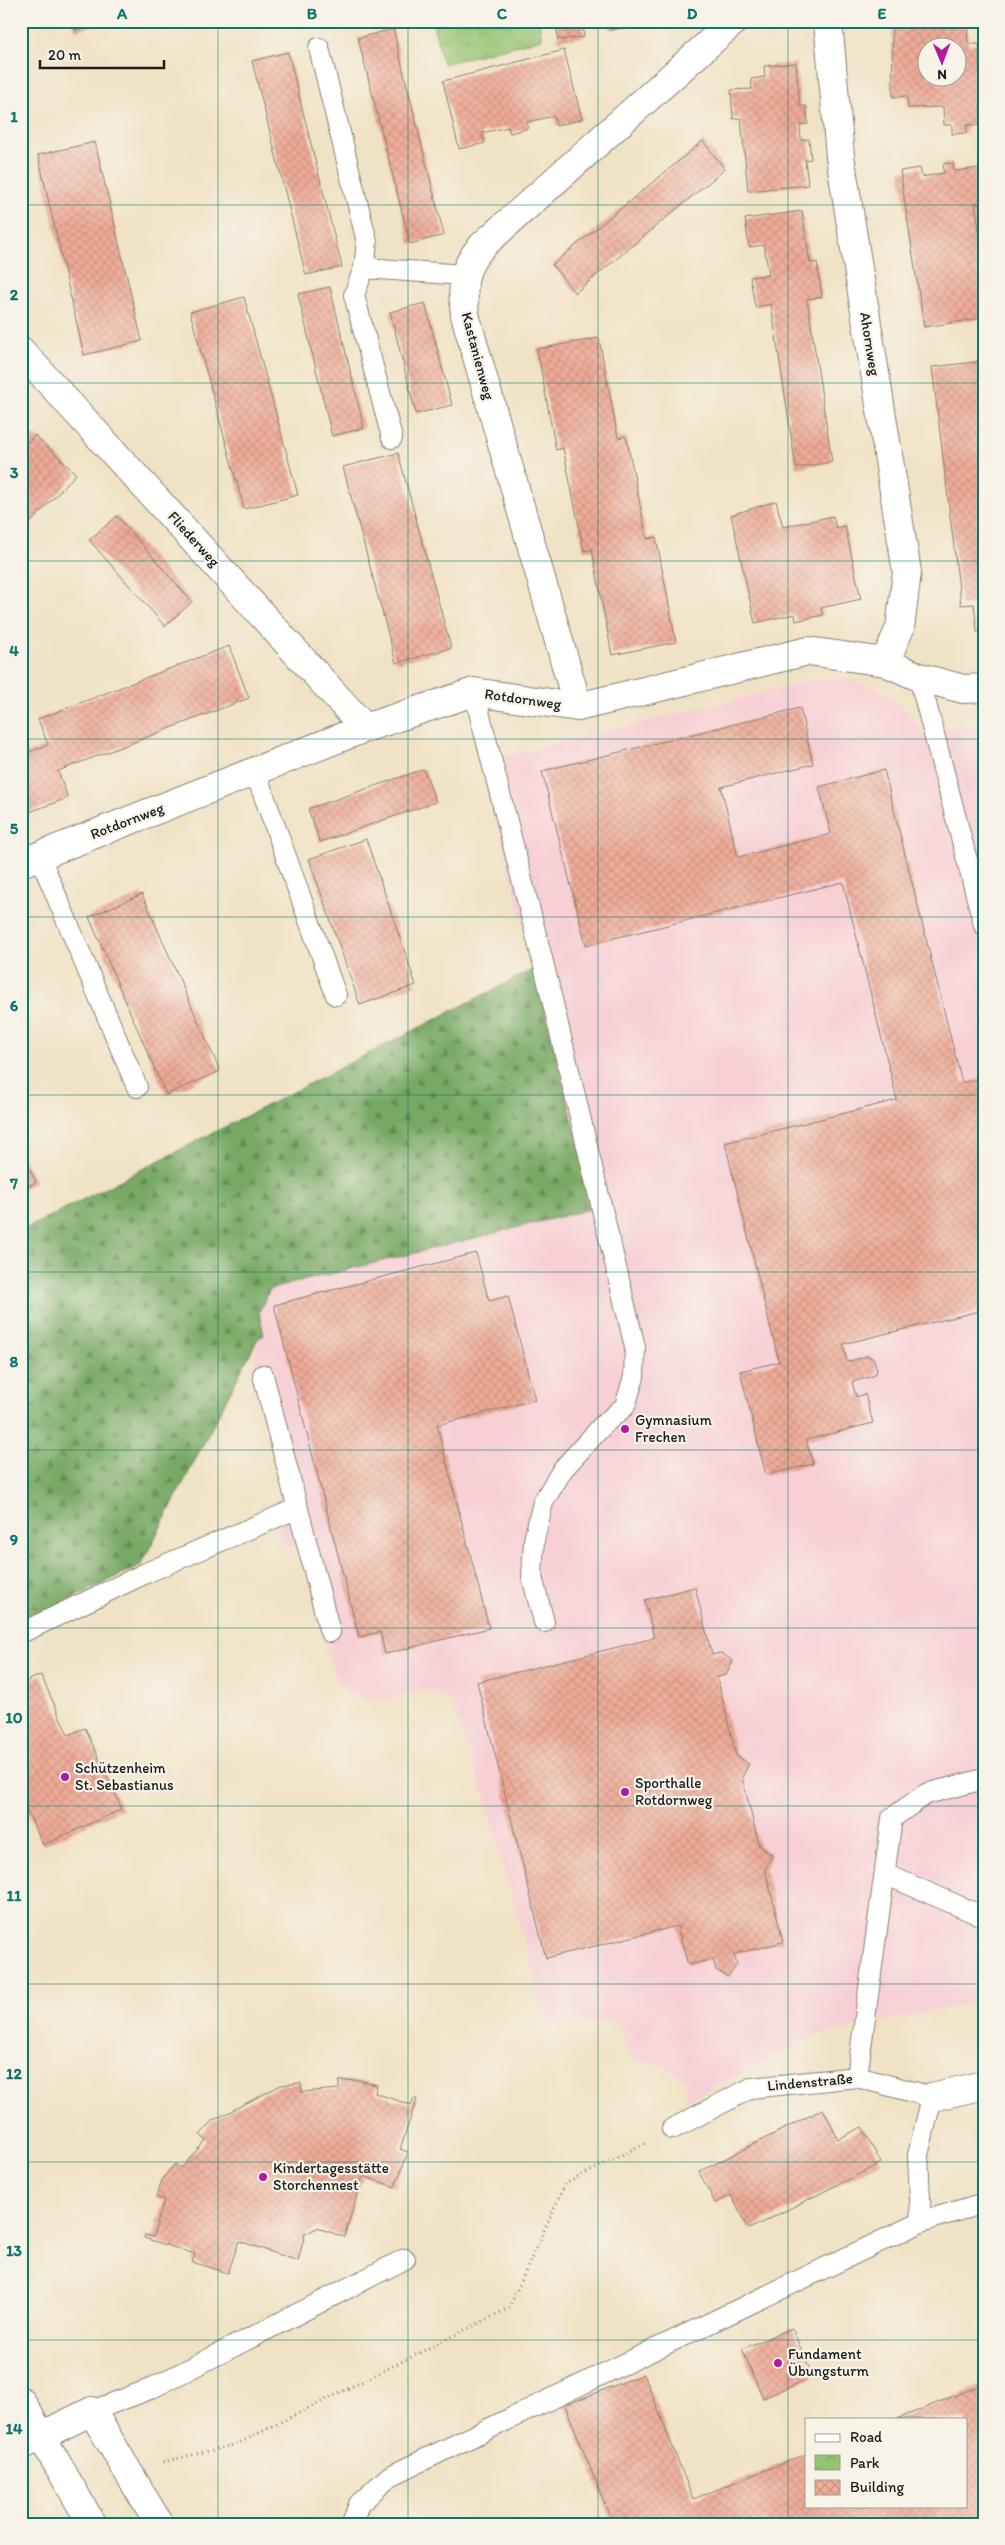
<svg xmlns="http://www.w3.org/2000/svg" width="1005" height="2545" font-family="Itim,sans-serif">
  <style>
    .built { fill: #f7cfd5 }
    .forest { fill: url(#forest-firs); stroke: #4a6240 }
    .park { fill: url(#park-crowns); stroke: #587046 }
    .building { fill: url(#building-cross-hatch); fill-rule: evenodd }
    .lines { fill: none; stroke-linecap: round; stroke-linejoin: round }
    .lane-casing { stroke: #867f70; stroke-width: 22 }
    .street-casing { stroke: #867f70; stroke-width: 30 }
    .path { stroke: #867f70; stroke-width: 3; stroke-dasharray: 1 4; stroke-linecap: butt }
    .lane { stroke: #fff; stroke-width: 20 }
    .street { stroke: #fff; stroke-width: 28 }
    .grid { fill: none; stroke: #0f766e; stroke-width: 1; stroke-opacity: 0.55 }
    .poi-dot { fill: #b5179e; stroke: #f7f3e8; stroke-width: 2 }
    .labels { text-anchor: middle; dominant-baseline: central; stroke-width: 4.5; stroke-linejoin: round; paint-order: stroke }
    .street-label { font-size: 15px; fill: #1c1c1c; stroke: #f7f3e8 }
    .poi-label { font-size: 15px; fill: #1c1c1c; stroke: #f7f3e8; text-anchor: start }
    .neatline { fill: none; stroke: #0f766e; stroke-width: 2 }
    .grid-label { font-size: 16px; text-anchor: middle; font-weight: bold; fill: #0f766e }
  </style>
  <defs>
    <pattern id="forest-firs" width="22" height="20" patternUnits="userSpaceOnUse" patternTransform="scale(1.25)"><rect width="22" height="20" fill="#77a963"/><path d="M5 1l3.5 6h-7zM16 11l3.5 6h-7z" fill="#618951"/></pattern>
    <pattern id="park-crowns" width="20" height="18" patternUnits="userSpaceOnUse" patternTransform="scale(1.25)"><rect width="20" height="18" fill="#94c371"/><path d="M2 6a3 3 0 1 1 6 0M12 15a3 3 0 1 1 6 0" fill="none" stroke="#7fa761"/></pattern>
    <pattern id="building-cross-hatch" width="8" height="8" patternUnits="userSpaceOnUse" patternTransform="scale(1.25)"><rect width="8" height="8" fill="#efab97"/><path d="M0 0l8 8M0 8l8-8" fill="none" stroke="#cc9382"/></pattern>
  </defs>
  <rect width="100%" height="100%" fill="#f7f3e8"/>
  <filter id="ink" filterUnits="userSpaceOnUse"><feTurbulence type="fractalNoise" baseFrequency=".02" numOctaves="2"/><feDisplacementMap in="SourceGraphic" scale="10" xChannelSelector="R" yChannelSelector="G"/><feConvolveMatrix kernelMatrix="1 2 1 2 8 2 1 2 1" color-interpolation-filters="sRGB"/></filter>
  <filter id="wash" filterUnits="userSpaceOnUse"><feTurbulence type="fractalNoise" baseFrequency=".0096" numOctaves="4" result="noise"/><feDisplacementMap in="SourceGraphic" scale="20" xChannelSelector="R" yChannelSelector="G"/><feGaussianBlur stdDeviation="1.12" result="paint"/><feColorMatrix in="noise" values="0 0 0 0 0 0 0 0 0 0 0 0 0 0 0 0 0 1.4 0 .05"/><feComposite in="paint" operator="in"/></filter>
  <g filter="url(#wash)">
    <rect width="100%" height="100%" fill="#f0e2c5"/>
    <!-- built -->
    <path class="built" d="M822 678 851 680 881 692 906 710 920 727 922 736 984 721V1999L852 2029 818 2034 686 2101 687 2085 682 2077 660 2064 638 2062 631 2058 617 2021 547 2024 483 1791 451 1702 429 1689 390 1699 366 1700 353 1694 344 1687 333 1672 302 1554 297 1548 282 1545 271 1506 280 1495V1486L252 1372 258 1338 264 1335 259 1312 270 1289 595 1208 482 762Z"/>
    <!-- forest -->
    <path class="forest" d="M534 969 595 1208 270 1289 259 1312 264 1335 258 1338 141 1565 28 1620 21 1617V1231Z"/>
    <!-- park -->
    <path class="park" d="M432 21H539L542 39 443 64Z"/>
    <g id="blocks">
      <!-- building -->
      <path class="building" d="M21 21H41V22L21 26Z
        M73 21H108V22L75 30Z
        M556 21H628L629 27 610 30 609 23 583 27 584 37 558 40Z
        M656 21H683V25L657 28Z
        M892 21H967L968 44H979L981 125H967V133L952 134V125H944L943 107 908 108 907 96 893 97ZM928 48H958V78H928Z
        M393 29 444 235 410 244 358 38Z
        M564 50 582 119 556 126 554 116 527 122 528 128 510 133 508 127 482 133 485 143 459 149 443 81Z
        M288 52 342 267 306 275 252 61Z
        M796 63 800 106H806L808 124 800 125 801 140 809 139 811 159 805 160 808 185 748 191 741 118 733 119 731 90 752 89 751 79 765 77 764 66Z
        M703 141 725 169 575 293 552 265Z
        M95 142 142 341 84 355 38 155Z
        M953 163 954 171 979 168 984 203 975 204 984 259V318L924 327 900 171 920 168 922 177 944 173 943 164Z
        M802 211 810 263 817 262 822 297 807 299 832 462 796 468 771 304 755 307 750 277 769 275 764 245 749 247 745 219Z
        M330 287 364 428 332 436 298 294Z
        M244 297 298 495 244 509 190 312Z
        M425 303 452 405 416 414 390 312Z
        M599 338 618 438 626 436 647 539 656 537 676 642 612 655 592 549 584 551 563 448 556 450 537 349Z
        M984 361V630L977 632 974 604 961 605 932 367Z
        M35 435 76 474 21 533V449Z
        M398 453 451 648 396 663 343 467Z
        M776 501 783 527 833 516 836 528 845 526 861 599 821 608 823 615 796 621 795 614 755 623 731 515Z
        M117 516 192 602 165 626 89 540Z
        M229 646 249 698 58 771 68 798 21 815V755L48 745 38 719Z
        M800 708 813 764 721 787 738 857 831 834 819 787 884 770 962 1083 984 1078V1310L843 1344 847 1362 868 1356 874 1359 877 1371 873 1376 852 1382 856 1397 865 1394 873 1423 806 1440 813 1464 766 1475 740 1371 779 1362 725 1143 897 1100 843 882 586 945 542 771Z
        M424 769 436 802 320 842 308 809Z
        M366 839 416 985 360 1005 309 859Z
        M142 894 220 1071 166 1095 89 917Z
        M21 942 28 955 21 959Z
        M21 1153 36 1182 21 1190Z
        M476 1253 489 1301 508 1296 535 1400 437 1425 489 1628 385 1654 380 1632 359 1637 274 1305Z
        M695 1587 712 1655 721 1653 733 1661 726 1675 717 1677 736 1755 749 1764 742 1777 759 1845 772 1855 765 1869 783 1942 734 1954 737 1965 728 1977 716 1970 713 1959 688 1965 677 1926 546 1958 477 1682 654 1638 645 1600Z
        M41 1675 68 1735 85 1728 122 1809 43 1845 21 1798V1683Z
        M359 2080 377 2085 375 2093 411 2105 414 2098 417 2099 400 2149 408 2152 395 2187 363 2176 344 2237 321 2229 319 2227 305 2234 298 2261 239 2241 228 2273 192 2262 195 2254 144 2238 145 2235 153 2237 164 2200 156 2197 163 2178 175 2164 181 2168 206 2140 200 2135 212 2121 281 2085 301 2083 302 2092 339 2089V2081Z
        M823 2109 838 2139 862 2127 881 2163 749 2229 731 2195 715 2203 699 2172Z
        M792 2328 813 2377 763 2398 742 2349Z
        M644 2374 693 2499 806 2454V2506H966V2419H897L984 2384V2524H613L565 2405Z"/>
    </g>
  </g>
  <g filter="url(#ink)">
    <use href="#blocks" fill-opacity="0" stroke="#867f70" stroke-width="1"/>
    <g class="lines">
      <!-- lane casing -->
      <g class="lane-casing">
        <path id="lane" d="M319 48 367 242 364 268 354 295 392 438
          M364 268 465 275
          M919 677 984 925
          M474 692 545 970 635 1347 634 1377 625 1406 603 1425 563 1469 543 1502 534 1540 532 1577 544 1622
          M255 771 336 995
          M39 855 137 1087
          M263 1375 330 1632
          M21 1633 146 1573 298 1508
          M885 1874 984 1917
          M857 2077 892 1818 926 1794 984 1779
          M672 2129 751 2088 857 2077 932 2097 918 2155 921 2222
          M92 2411 150 2389 405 2259
          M352 2524 359 2504 390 2476 921 2222 984 2203"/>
      </g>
      <!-- street casing -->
      <g class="street-casing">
        <path id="street" d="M828 21 840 156 907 572 900 628 885 662
          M21 351 365 728
          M578 707 465 315C462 284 461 269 483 245L734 21
          M21 863 365 728 474 692 578 707 808 651 885 662 919 677 963 689 984 688
          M932 2097 984 2085
          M21 2401 92 2524
          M21 2446 92 2411 159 2524"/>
      </g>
      <!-- path -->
      <path class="path" d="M163 2462 237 2444 509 2308 565 2184 645 2143"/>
      <!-- lane -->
      <use href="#lane" class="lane"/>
      <!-- street -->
      <use href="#street" class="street"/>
    </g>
  </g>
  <!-- grid -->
  <path class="grid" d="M218 21V2524M408 21V2524M598 21V2524M788 21V2524M21 205H984M21 383H984M21 561H984M21 739H984M21 917H984M21 1095H984M21 1272H984M21 1450H984M21 1628H984M21 1806H984M21 1984H984M21 2162H984M21 2340H984"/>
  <!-- markers -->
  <g class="poi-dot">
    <circle cx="625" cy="1429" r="5"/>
    <circle cx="65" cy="1777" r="5"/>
    <circle cx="625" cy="1792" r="5"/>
    <circle cx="263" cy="2177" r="5"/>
    <circle cx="778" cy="2363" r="5"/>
  </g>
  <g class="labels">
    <!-- street labels -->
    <g class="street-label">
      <text transform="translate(870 344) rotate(81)">Ahornweg</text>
      <text transform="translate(478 356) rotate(75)">Kastanienweg</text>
      <text transform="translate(194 539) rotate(48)">Fliederweg</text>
      <text transform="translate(523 699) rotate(8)">Rotdornweg</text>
      <text transform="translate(127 821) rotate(-21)">Rotdornweg</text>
      <text transform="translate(810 2082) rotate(-5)">Lindenstraße</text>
    </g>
    <!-- poi labels -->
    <g class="poi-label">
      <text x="635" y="1420">Gymnasium<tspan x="635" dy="17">Frechen</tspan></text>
      <text x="75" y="1768">Schützenheim<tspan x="75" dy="17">St. Sebastianus</tspan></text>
      <text x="635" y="1783">Sporthalle<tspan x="635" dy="17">Rotdornweg</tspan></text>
      <text x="273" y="2168">Kindertagesstätte<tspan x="273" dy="17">Storchennest</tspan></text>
      <text x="788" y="2354">Fundament<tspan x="788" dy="17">Übungsturm</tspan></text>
    </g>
  </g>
  <!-- margin -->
  <rect width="1005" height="2545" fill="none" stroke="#f7f3e8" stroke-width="55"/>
  <!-- legend -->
  <rect x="805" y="2418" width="162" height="90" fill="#f7f3e8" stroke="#9f9d96"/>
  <rect x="815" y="2434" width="25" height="8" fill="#ffffff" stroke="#9f9d96"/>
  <text x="850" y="2442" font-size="15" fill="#1c1c1c">Road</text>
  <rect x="815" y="2455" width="25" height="15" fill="url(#park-crowns)" stroke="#9f9d96"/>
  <text x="850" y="2468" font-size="15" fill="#1c1c1c">Park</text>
  <rect x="815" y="2480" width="25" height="15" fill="url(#building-cross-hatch)" stroke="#9f9d96"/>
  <text x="850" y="2492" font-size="15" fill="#1c1c1c">Building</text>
  <!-- north arrow -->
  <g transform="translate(942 62) rotate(179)"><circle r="24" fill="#f7f3e8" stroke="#9f9d96"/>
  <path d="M0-4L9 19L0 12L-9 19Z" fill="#b5179e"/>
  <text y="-8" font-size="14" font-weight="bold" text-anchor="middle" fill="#1c1c1c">N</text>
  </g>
  <!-- scale -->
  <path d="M40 60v8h124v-8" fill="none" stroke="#1c1c1c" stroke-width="2.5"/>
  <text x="48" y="60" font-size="15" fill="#1c1c1c" stroke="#f7f3e8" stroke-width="4" paint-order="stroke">20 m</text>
  <rect x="28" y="28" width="950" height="2490" class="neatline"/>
  <g class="grid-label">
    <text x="122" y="19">A</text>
    <text x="312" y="19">B</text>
    <text x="502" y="19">C</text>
    <text x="692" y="19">D</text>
    <text x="882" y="19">E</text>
    <text x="14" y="122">1</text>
    <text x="14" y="300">2</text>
    <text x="14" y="478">3</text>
    <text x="14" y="656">4</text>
    <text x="14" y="834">5</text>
    <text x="14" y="1011">6</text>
    <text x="14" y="1189">7</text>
    <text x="14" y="1367">8</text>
    <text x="14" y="1545">9</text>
    <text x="14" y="1723">10</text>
    <text x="14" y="1901">11</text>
    <text x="14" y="2079">12</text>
    <text x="14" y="2256">13</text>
    <text x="14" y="2434">14</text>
  </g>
</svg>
